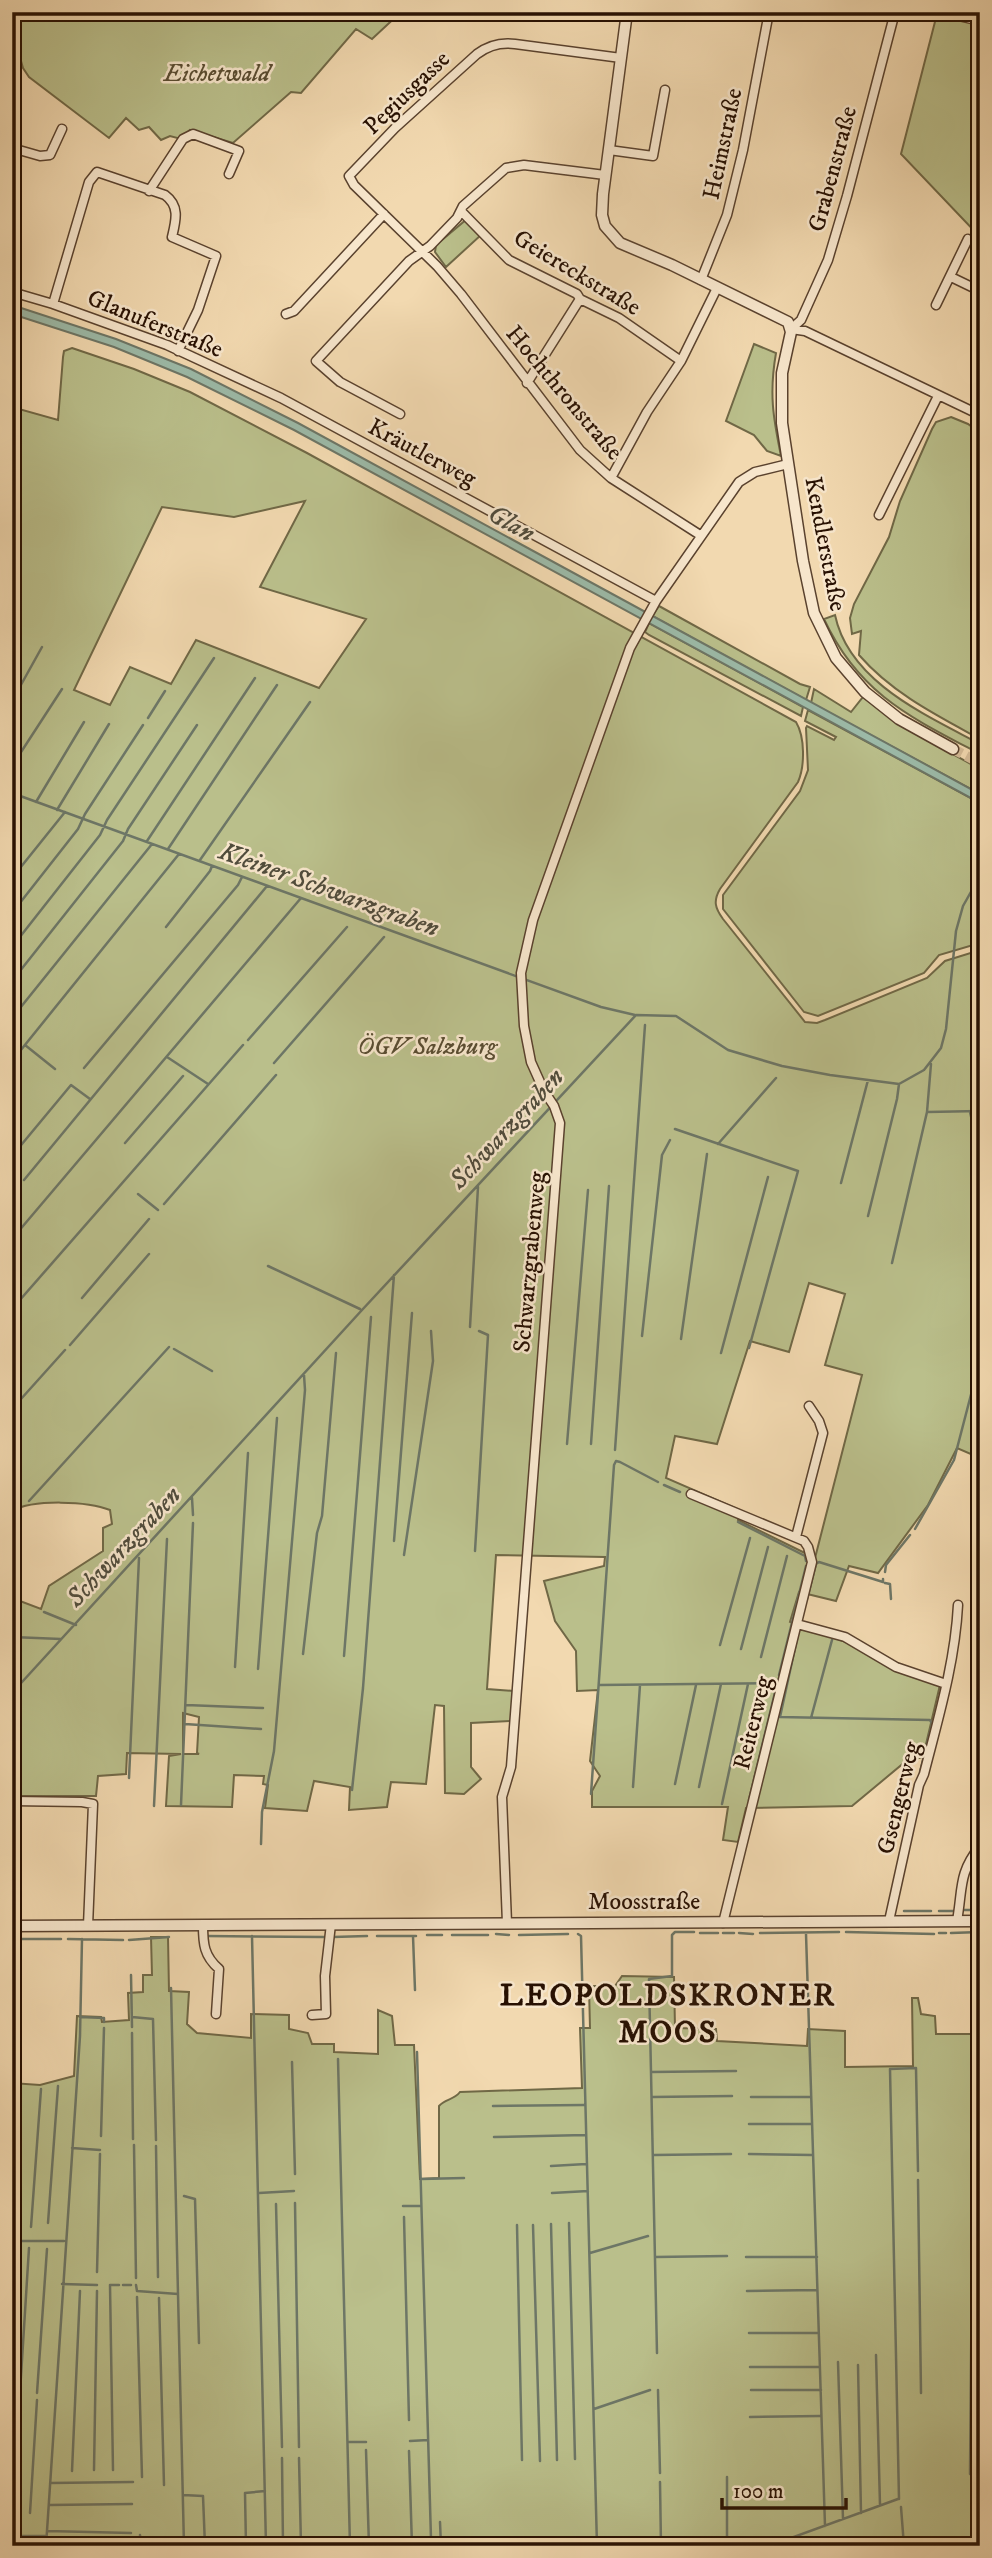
<svg xmlns="http://www.w3.org/2000/svg" width="992" height="2558" font-family="'IM FELL DW Pica',serif">
  <style>
    .green { fill: #babf8b; stroke: #706846; stroke-width: 2; fill-rule: evenodd }
    .water { fill: #9cbaa8; stroke: #6d7666; stroke-width: 2 }
    .lines { fill: none; stroke-linecap: round; stroke-linejoin: round }
    .stream { stroke: #6d7666; stroke-width: 2.5 }
    .tertiary-tunnel { stroke: #d4bb96; stroke-width: 10; stroke-dasharray: 10 5; stroke-linecap: butt }
    .minor-casing { stroke: #5a422e; stroke-width: 11 }
    .tertiary-casing { stroke: #5a422e; stroke-width: 13 }
    .minor { stroke: #f7e6cc; stroke-width: 8 }
    .tertiary { stroke: #f7e6cc; stroke-width: 10 }
    .labels { text-anchor: middle; dominant-baseline: central; stroke-width: 5; stroke-linejoin: round; paint-order: stroke }
    .park-label { font-size: 24px; font-style: italic; fill: #5a4d32; stroke: #f7e6cc }
    .street-label { font-size: 24px; fill: #271002; stroke: #f7e6cc }
    .water-label { font-size: 26px; font-style: italic; fill: #504c3c; stroke: #f7e6cc }
    .district-label { font-size: 32px; font-weight: bold; letter-spacing: 2px; fill: #271002; stroke: #f7e6cc }
  </style>
  <rect width="100%" height="100%" fill="#f2d9b0"/>
  <filter id="stains"><feTurbulence type="fractalNoise" baseFrequency=".00286" numOctaves="4"/><feColorMatrix values="0 0 0 0 .2 0 0 0 0 .09 0 0 0 0 .02 0 0 0 .5 -.17"/></filter>
  <radialGradient id="worn" r=".72"><stop offset=".6" stop-color="#630" stop-opacity="0"/><stop offset="1" stop-color="#630" stop-opacity=".3"/></radialGradient>
  <!-- green -->
  <path class="green" d="M12 12H401L372 39 356 29 301 93 291 92 233 143 190 130 181 139 170 136 161 140 149 127 139 130 126 118 109 138 29 77 23 68 19 54 12 53Z
    M937 14 980 24V237L901 154Z
    M467 219 481 235 446 267 435 252 436 245Z
    M754 344 776 353C769 393 773 417 781 456L767 451 754 435 726 421Z
    M72 348 134 369 190 392 307 453 796 722C805 737 805 766 798 782L720 889C713 901 715 908 723 919L805 1022 817 1023 825 1020 927 978 945 961 980 950V1458L957 1448 928 1505 878 1573 849 1566 836 1601 799 1592 790 1622 846 1642 940 1685 923 1757 905 1762 852 1806 746 1808 738 1842 723 1840 728 1807H592V1791L600 1776 590 1761 598 1690 577 1691 576 1651 555 1621 544 1581 604 1566 605 1557 496 1555 487 1689 513 1691 511 1721 471 1723V1767L481 1779 464 1794 445 1793 444 1706 435 1705 426 1784 391 1782 387 1807 349 1810 350 1787 314 1781 307 1811 265 1808 268 1785 263 1784 264 1776 234 1775 232 1807 166 1806 169 1756 181 1754 127 1753 126 1774 98 1776 96 1796H12V1598L41 1609 49 1586 103 1551V1528L112 1524 110 1510C88 1501 33 1499 12 1511V407L58 420 63 357 64 351ZM305 501 260 587 366 619 319 688 196 640 171 684 130 667 110 705 74 690 162 507 234 517ZM809 1283 845 1294 825 1365 862 1375 815 1558 738 1520 740 1510 666 1478 675 1436 717 1444 750 1341 789 1352ZM183 1713 199 1717 197 1753 199 1754H183Z
    M951 417 968 424 980 433V739C936 715 892 693 859 655L861 631 852 634 850 618 854 604 889 537 900 501 932 429 936 422Z
    M659 606 800 684 810 687 806 700 652 616Z
    M835 615C849 682 926 715 980 744V754C910 717 859 694 824 619Z
    M649 623 803 707 801 716 649 635 645 632Z
    M814 689 851 712 863 697 905 728 980 769V794L811 703Z
    M808 710 980 803V943L939 955 924 973 818 1016 804 1012 723 909V895L800 791 808 770 806 728 807 726 834 740 836 737 805 721Z
    M151 1937H168L169 1991 189 1992 187 2024 197 2033 251 2038V2014L289 2015V2029L308 2033 312 2044H334V2052L378 2054V2010L392 2016 395 2045H414L420 2179 439 2178V2106C445 2099 454 2100 460 2092L582 2088 580 2028H590L589 1986H615L622 1976 674 1977 675 2028 716 2029 717 2041 807 2046 808 2029 845 2031V2067L913 2066 912 1998H918L921 2014 935 2016 936 2034H980V2546H12V2083L40 2085 74 2076 77 2016 101 2017 102 2022 129 2020 128 1993 143 1992V1975H152Z"/>
  <!-- water -->
  <path class="water" d="M12 305 116 339 191 369 298 423 980 794V803L294 430 187 377 114 347 12 314Z"/>
  <g class="lines">
    <!-- stream -->
    <path class="stream" d="M12 701 42 647
      M148 718 165 691
      M12 766 62 689
      M12 793 601 1007 635 1015
      M36 802 84 722
      M57 810 109 724
      M147 841 255 678
      M168 849 277 685
      M200 860 310 702
      M12 878 65 812
      M12 913 78 829 85 814 143 725
      M166 927 210 871 212 866
      M12 947 100 835 107 820 214 658
      M12 981 123 841 128 829 197 725
      M12 1018 152 844
      M248 1040 347 927
      M25 1045 55 1069
      M167 1057 208 1084
      M12 1061 179 854
      M274 1063 384 937
      M84 1068 238 885 242 877
      M927 1112 980 1111
      M970 1112 980 1156
      M675 1129 798 1171 749 1348
      M125 1143 183 1076
      M718 1144 776 1078
      M12 1156 71 1085 90 1099
      M24 1180 267 886
      M841 1183 868 1080
      M138 1194 158 1210
      M164 1204 276 1075
      M868 1216 897 1099 899 1084
      M12 1239 301 898
      M892 1263 927 1112 931 1064
      M268 1266 360 1309
      M82 1298 149 1219
      M12 1309 243 1045
      M470 1327 478 1187
      M642 1336 662 1155 670 1140
      M681 1339 707 1154
      M70 1345 149 1254
      M174 1349 212 1371
      M721 1353 768 1177
      M970 1402 980 1404
      M12 1409 65 1350
      M567 1444 588 1190
      M591 1444 609 1186
      M615 1450 645 1025
      M664 1485 680 1492
      M192 1498 193 1515
      M29 1501 169 1347
      M738 1522 805 1556 806 1561
      M915 1529 954 1460 980 1360
      M394 1541 412 1313
      M475 1551 488 1335 479 1331
      M404 1555 433 1361 431 1331
      M885 1572 886 1565 910 1535
      M885 1583 890 1584 891 1599
      M807 1599 816 1564 819 1562 883 1582V1579
      M44 1612 76 1625
      M798 1634 780 1717 930 1720 932 1724 920 1772
      M12 1637 61 1639
      M720 1645 750 1538
      M741 1649 768 1547
      M303 1654 317 1533 322 1516 336 1353
      M344 1656 371 1317
      M761 1657 787 1556
      M235 1667 248 1453
      M258 1669 277 1418
      M779 1675 806 1566
      M599 1685 777 1683
      M12 1693 362 1310 636 1015 676 1016 728 1050 782 1066 830 1075 899 1084 924 1070 941 1048 946 1029 956 931 963 906 972 890 980 884
      M186 1705 263 1708
      M811 1718 832 1640
      M185 1724 261 1729
      M129 1778 139 1558
      M675 1784 696 1685
      M633 1787 640 1685
      M699 1787 721 1684
      M352 1790 363 1688 394 1275
      M591 1794 614 1465 616 1461 620 1462 658 1482
      M749 1800 778 1680
      M722 1804 748 1684
      M181 1805 193 1523
      M154 1806 167 1539
      M261 1844 262 1812 274 1751 305 1390 304 1375
      M961 1910H980
      M904 1911H931
      M939 1911H954
      M846 1932 934 1934
      M700 1933H718
      M723 1933H734
      M739 1933 753 1934
      M760 1933 839 1932
      M939 1933H946
      M951 1933 980 1932
      M496 1934 509 1935
      M578 1934 581 1936 597 2546
      M806 1934 825 2526
      M427 1935H442
      M452 1935H488
      M519 1935 568 1934
      M206 1936 324 1937
      M252 1936 266 2546
      M377 1936H416
      M413 1936 415 1990
      M333 1937 367 1936
      M12 1939H61
      M68 1939 123 1940
      M129 1940 169 1937
      M131 1975 132 2027
      M171 1988 178 2294
      M15 1989 18 1939
      M80 2017 104 2018V2022
      M132 2017 153 2019 156 2140
      M132 2033 133 2139
      M974 2036 970 2474 980 2472
      M417 2052 431 2539
      M338 2059 350 2546
      M292 2062 295 2174
      M651 2072 736 2071
      M652 2097 732 2096
      M751 2097H811
      M493 2106 584 2105
      M749 2124H812
      M101 2136 104 2028
      M494 2137 585 2135
      M134 2145 136 2278
      M156 2146 158 2277
      M72 2148 100 2150
      M749 2154 812 2155
      M654 2155 731 2154
      M551 2166 586 2164
      M421 2179 464 2178
      M918 2180 921 2393
      M259 2193 294 2191
      M552 2193 588 2191
      M184 2196 195 2199 199 2343
      M295 2203 299 2447
      M276 2204 282 2447
      M403 2206H421
      M404 2217 409 2420
      M48 2223 58 2086
      M569 2223 575 2459
      M551 2224 557 2460
      M517 2225 522 2460
      M533 2225 540 2461
      M31 2227 41 2089
      M13 2241H64
      M590 2253 648 2236
      M655 2257 727 2256
      M746 2257H817
      M97 2272 100 2154
      M62 2284 97 2285
      M123 2285H131
      M136 2285 137 2291 178 2294 184 2546
      M747 2291 817 2290
      M137 2297 142 2477
      M159 2298 164 2485
      M749 2333H819
      M657 2353 649 1979 672 1976V1935L675 1932H694
      M876 2355 880 2505
      M838 2362 843 2519
      M858 2365 861 2513
      M750 2367H820
      M658 2390 660 2473
      M751 2390H821
      M20 2392 29 2248
      M37 2393 47 2249
      M594 2409 650 2390
      M750 2417 820 2416
      M410 2441 428 2440
      M348 2442H366
      M366 2450 369 2546
      M409 2451 412 2546
      M282 2458 283 2546
      M299 2458 301 2546
      M94 2470 97 2291
      M113 2470 110 2285H119
      M72 2471 80 2291
      M727 2477V2546
      M660 2482 661 2546
      M50 2483 133 2482
      M183 2495 203 2496 205 2546
      M899 2499 890 2069 916 2068 918 2171
      M49 2505 132 2504
      M12 2507 19 2399
      M901 2507 904 2546
      M30 2513 37 2400
      M440 2522 441 2546
      M47 2531 131 2533
      M140 2535 141 2546
      M12 2536H46
      M163 2538V2546
      M46 2546 80 2036 82 1939
      M246 2546 245 2493 265 2491
      M769 2546 898 2499"/>
    <!-- tertiary-tunnel -->
    <path class="tertiary-tunnel" d="M953 749 980 763"/>
    <!-- minor casing -->
    <g class="minor-casing">
      <path id="minor" d="M942 12 980 21
        M621 58 515 44C501 42 489 45 477 54L395 128 349 176 354 185 437 266 461 294 580 450 611 478 700 535
        M12 148 40 156 50 155 62 129
        M609 150 653 156 665 90
        M149 191 183 139 193 134 239 151 229 174
        M461 211 509 260 577 294 580 299 619 318 681 361
        M951 277 980 291
        M701 280 727 215 743 150 769 12
        M12 292 53 304 167 345 281 398 656 601
        M53 304 89 182 97 172 165 195C180 206 176 220 172 237L216 256 198 310 178 351
        M936 305 968 239
        M286 314 294 311 384 214
        M791 329 801 320 828 260 847 196 895 12
        M791 329 805 331 980 415
        M527 383 580 299
        M400 414 340 382 316 361 409 261 430 246 457 218 463 206 506 168 524 165 605 175
        M611 478 647 412 681 361 717 288
        M879 515 938 396
        M691 1494 804 1541 808 1547 812 1562 723 1923
        M796 1537 823 1433 819 1421 809 1406
        M797 1624 845 1637 896 1667 946 1684
        M12 1801 82 1802 93 1804 88 1926
        M889 1921 919 1785 924 1774C938 1719 955 1663 958 1605
        M957 1921C963 1887 958 1874 980 1846
        M507 1923 502 1797 511 1767 560 1123 554 1106 544 1091 531 1062 524 1026 521 973 533 920 630 648 656 601 739 482 755 472 788 464
        M203 1925C203 1944 204 1956 219 1969L216 2014
        M312 2015 326 2014 325 1976 331 1924"/>
    </g>
    <!-- tertiary casing -->
    <g class="tertiary-casing">
      <path id="tertiary" d="M627 12 603 194 602 215 605 226 620 243 672 265 788 322 791 332 782 373V423L803 561 814 613 836 658 865 692 899 719 953 749
        M12 1926 980 1921"/>
    </g>
    <!-- minor -->
    <use href="#minor" class="minor"/>
    <!-- tertiary -->
    <use href="#tertiary" class="tertiary"/>
  </g>
  <g class="labels">
    <!-- park labels -->
    <g class="park-label">
      <text x="217" y="74">Eichetwald</text>
      <text x="427" y="1047">ÖGV Salzburg</text>
    </g>
    <!-- street labels -->
    <g class="street-label">
      <text transform="translate(407 93) rotate(-44)">Pegiusgasse</text>
      <text transform="translate(723 144) rotate(-78)">Heimstraße</text>
      <text transform="translate(833 169) rotate(-75)">Grabenstraße</text>
      <text transform="translate(577 273) rotate(31)">Geiereckstraße</text>
      <text transform="translate(155 324) rotate(22)">Glanuferstraße</text>
      <text transform="translate(564 393) rotate(50)">Hochthronstraße</text>
      <text transform="translate(422 453) rotate(28)">Kräutlerweg</text>
      <text transform="translate(825 544) rotate(79)">Kendlerstraße</text>
      <text transform="translate(530 1262) rotate(-85)">Schwarzgrabenweg</text>
      <text transform="translate(753 1723) rotate(-76)">Reiterweg</text>
      <text transform="translate(899 1798) rotate(-76)">Gsengerweg</text>
      <text x="644" y="1902">Moosstraße</text>
    </g>
    <!-- water labels -->
    <g class="water-label">
      <text transform="translate(511 524) rotate(29)">Glan</text>
      <text transform="translate(329 890) rotate(20)">Kleiner Schwarzgraben</text>
      <text transform="translate(507 1129) rotate(-47)">Schwarzgraben</text>
      <text transform="translate(124 1547) rotate(-47)">Schwarzgraben</text>
    </g>
    <!-- district labels -->
    <g class="district-label">
      <text x="668" y="1996">LEOPOLDSKRONER<tspan x="668" dy="37">MOOS</tspan></text>
    </g>
  </g>
  <!-- margin -->
  <rect width="992" height="2558" fill="none" stroke="#f2d9b0" stroke-width="42"/>
  <rect x="14" y="14" width="964" height="2530" fill="none" stroke="#271002" stroke-width="3.5"/>
  <rect x="21" y="21" width="950" height="2516" fill="none" stroke="#271002" stroke-width="2"/>
  <!-- scale -->
  <path d="M722 2498v10h124v-10" fill="none" stroke="#271002" stroke-width="3.5"/>
  <text x="733" y="2498" font-size="21" fill="#271002" stroke="#f7e6cc" stroke-width="5" paint-order="stroke">100 m</text>
  <rect width="100%" height="100%" filter="url(#stains)"/>
  <rect width="100%" height="100%" fill="url(#worn)"/>
</svg>
